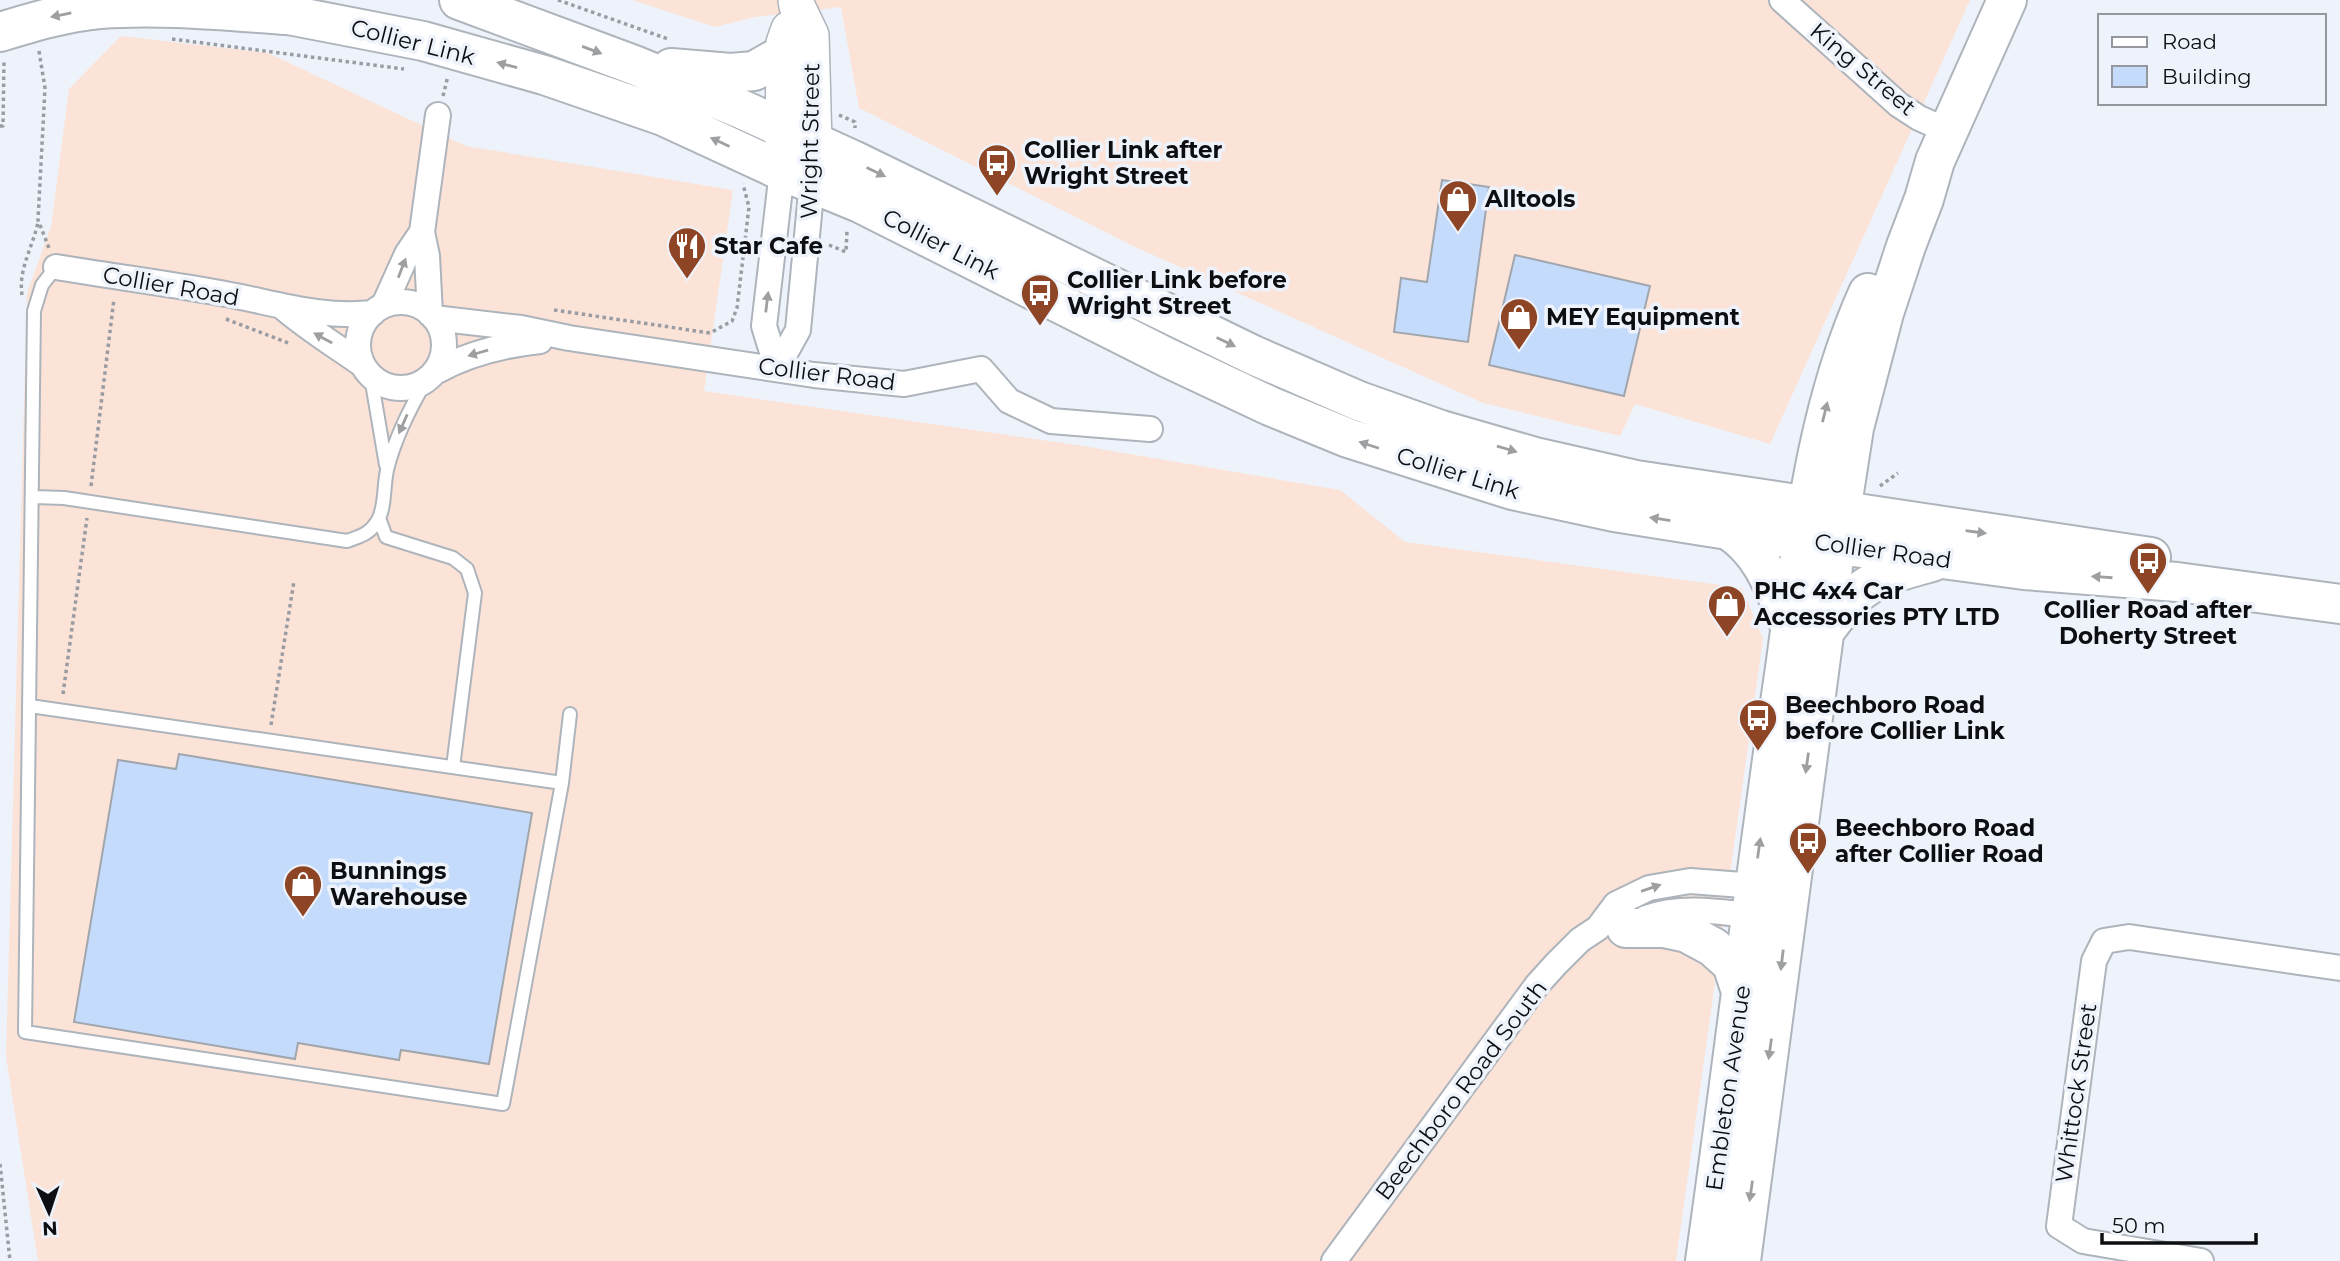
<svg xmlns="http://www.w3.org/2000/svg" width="2340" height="1261" font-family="Montserrat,sans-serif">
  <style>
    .industrial { fill: #fbe3d8 }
    .building { fill: #c5dbfb; stroke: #a1a6ad; stroke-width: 2 }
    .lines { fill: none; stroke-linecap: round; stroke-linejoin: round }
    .lane-casing { stroke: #aeb4bb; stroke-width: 16 }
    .street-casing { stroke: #aeb4bb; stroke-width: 28 }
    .secondary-casing { stroke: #aeb4bb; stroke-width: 38 }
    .primary-casing { stroke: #aeb4bb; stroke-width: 42 }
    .highway-casing { stroke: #aeb4bb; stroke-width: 42 }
    .path { stroke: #999da3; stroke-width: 3.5; stroke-dasharray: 3.5 3.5; stroke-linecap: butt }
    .lane { stroke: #fff; stroke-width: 12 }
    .street { stroke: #fff; stroke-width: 24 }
    .secondary { stroke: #fff; stroke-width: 35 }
    .primary { stroke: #fff; stroke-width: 38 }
    .highway { stroke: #fff; stroke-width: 38 }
    .oneway { fill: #9e9fa0 }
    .labels { text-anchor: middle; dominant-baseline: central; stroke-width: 7; stroke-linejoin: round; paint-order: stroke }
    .street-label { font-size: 23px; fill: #0c0e11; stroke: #eef3fb }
    .poi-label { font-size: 23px; font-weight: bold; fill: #0c0e11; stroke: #eef3fb; text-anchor: start }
  </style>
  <rect width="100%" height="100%" fill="#eef3fb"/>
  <!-- industrial -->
  <path class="industrial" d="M632 0H1970L1770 444 1635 404 1620 436 1483 403 1133 246 859 108 841 7 755 17 715 27Z
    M121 36 268 53 466 146 733 190 704 391 1077 445 1340 490 1405 542 1742 588 1763 639 1676 1261H38L6 1057 27 293 51 227 69 89Z"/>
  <!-- building -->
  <path class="building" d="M1442 180 1489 187 1468 342 1394 332 1401 278 1427 282Z
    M1515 255 1650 286 1624 396 1489 365Z
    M179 754 532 813 489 1064 401 1050 399 1060 298 1043 295 1059 74 1022 118 760 176 769Z"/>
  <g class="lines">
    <!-- lane casing -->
    <g class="lane-casing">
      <path id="lane" d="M56 267 42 285 34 311 25 1032 503 1104 562 783 570 714
        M371 377 386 465
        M34 497 64 498 347 541C361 536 370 534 378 520 386 506 383 483 388 466 396 436 410 408 426 381
        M379 518 386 537 453 558 467 569 475 593 453 767
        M30 706 562 783"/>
    </g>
    <!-- street casing -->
    <g class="street-casing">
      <path id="street" d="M1782 0 1899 105 1919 118 1948 131
        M56 267C110 276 165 283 220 293 272 302 319 319 373 313
        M358 345a43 43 0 1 1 86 0a43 43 0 1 1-86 0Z
        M384 305 407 254 422 232
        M285 309C310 330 336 346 363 365
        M430 314 427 256 422 232 438 115
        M434 318 521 328 569 338 814 375 904 384 981 369 1009 401 1051 421 1150 429
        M777 368 764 326 782 171
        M777 368 798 330 812 183
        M437 371C469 353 503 345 540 341
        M1646 918C1683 904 1727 913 1766 917
        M1334 1261 1537 985 1556 964 1580 940 1598 928 1616 904 1649 888 1690 881 1769 887
        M2201 1261 2083 1241 2059 1226 2094 961 2104 941 2129 937 2340 968"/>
    </g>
    <!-- secondary casing -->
    <g class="secondary-casing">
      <path id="secondary" d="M796 0 797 6 811 35 814 144 813 168
        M783 154 784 43 789 29"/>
    </g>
    <!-- primary casing -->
    <g class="primary-casing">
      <path id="primary" d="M459 0 634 65 741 109 853 160 1253 355 1359 401 1441 430 1535 457 1636 480 2151 557
        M268 11 423 41 544 75 663 116 782 171 860 203 1168 358 1270 406 1348 438 1512 490 1614 512 1728 530 2024 570 2177 582 2340 604
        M671 68 731 73 754 71 784 54
        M1728 530C1763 552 1774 589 1790 626
        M1825 631C1837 615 1849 598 1866 587 1885 574 1910 568 1932 562
        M1626 928H1664L1687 933 1713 947 1732 964 1741 992
        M1705 1261C1733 1064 1756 866 1785 668 1803 539 1814 413 1868 293
        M1741 1261 1836 544 1854 428 1884 313 1906 246 1924 199 1935 161 2007 0"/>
    </g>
    <!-- highway casing -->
    <g class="highway-casing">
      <path id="highway" d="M0 32C33 22 66 12 100 9 165 4 235 12 300 16"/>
    </g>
    <!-- path -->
    <path class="path" d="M558 0 668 39
      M172 39 404 69
      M39 51 45 88 38 220 49 248
      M443 96 448 76
      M839 115 855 122V128
      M0 126H3L4 61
      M829 245 846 252 847 230
      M22 295C18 269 33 247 38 222
      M554 310 710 333 732 321 737 308 749 207 743 184
      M226 319 291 344
      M91 486 114 299
      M1880 486 1898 473
      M63 694 87 518
      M271 725 294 581
      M0 1164 10 1261"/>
    <!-- lane -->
    <use href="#lane" class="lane"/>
    <!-- street -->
    <use href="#street" class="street"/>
    <!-- secondary -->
    <use href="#secondary" class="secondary"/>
    <!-- primary -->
    <use href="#primary" class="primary"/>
    <!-- highway -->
    <use href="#highway" class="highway"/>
  </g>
  <!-- one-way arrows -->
  <defs><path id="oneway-solid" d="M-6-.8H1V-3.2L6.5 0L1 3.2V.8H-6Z" transform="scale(1.75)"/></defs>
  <g class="oneway">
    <use href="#oneway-solid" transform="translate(61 15) rotate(169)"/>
    <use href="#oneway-solid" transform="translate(592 50) rotate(20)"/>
    <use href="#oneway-solid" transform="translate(507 65) rotate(-165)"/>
    <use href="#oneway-solid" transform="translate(720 142) rotate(-155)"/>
    <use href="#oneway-solid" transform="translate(876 172) rotate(26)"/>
    <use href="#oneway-solid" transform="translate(402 268) rotate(-69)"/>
    <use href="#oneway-solid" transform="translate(767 302) rotate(-83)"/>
    <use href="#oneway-solid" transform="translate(323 338) rotate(-151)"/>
    <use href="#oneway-solid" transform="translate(1226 342) rotate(26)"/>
    <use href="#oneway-solid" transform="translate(478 353) rotate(164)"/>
    <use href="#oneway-solid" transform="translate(1825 412) rotate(-76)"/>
    <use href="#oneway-solid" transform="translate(403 424) rotate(114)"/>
    <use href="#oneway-solid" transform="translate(1369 445) rotate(-162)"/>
    <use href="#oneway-solid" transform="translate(1507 449) rotate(16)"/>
    <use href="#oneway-solid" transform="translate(1660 519) rotate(-171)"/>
    <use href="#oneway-solid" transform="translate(1976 532) rotate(8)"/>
    <use href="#oneway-solid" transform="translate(2102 577) rotate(-176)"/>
    <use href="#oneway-solid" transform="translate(1807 763) rotate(98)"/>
    <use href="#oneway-solid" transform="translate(1759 848) rotate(-82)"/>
    <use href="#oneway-solid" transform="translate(1651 888) rotate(-19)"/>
    <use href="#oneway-solid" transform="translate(1782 960) rotate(97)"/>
    <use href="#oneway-solid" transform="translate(1770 1049) rotate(98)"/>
    <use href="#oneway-solid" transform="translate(1751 1191) rotate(98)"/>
  </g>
  <!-- icons -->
  <defs>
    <g id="bus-pin" transform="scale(2.0125)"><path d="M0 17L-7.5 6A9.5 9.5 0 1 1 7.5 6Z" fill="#8e4525" stroke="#eef3fb"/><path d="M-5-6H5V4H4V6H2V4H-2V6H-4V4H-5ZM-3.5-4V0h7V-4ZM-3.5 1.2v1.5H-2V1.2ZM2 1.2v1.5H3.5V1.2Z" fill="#fff"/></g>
    <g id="shop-pin" transform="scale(2.0125)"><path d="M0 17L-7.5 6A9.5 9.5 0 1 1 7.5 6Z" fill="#8e4525" stroke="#eef3fb"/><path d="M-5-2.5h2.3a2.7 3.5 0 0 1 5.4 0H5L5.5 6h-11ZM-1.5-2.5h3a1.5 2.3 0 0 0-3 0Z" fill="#fff"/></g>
    <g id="restaurant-pin" transform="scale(2.0125)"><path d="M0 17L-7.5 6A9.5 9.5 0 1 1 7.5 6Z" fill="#8e4525" stroke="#eef3fb"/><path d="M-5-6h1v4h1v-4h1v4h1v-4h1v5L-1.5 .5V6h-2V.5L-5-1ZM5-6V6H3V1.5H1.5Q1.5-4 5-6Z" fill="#fff"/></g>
  </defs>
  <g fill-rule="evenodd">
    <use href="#bus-pin" x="997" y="163"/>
    <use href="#shop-pin" x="1458" y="199"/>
    <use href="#restaurant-pin" x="687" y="246"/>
    <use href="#bus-pin" x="1040" y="293"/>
    <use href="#shop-pin" x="1519" y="317"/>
    <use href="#bus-pin" x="2148" y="561"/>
    <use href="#shop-pin" x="1727" y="604"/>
    <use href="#bus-pin" x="1758" y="718"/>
    <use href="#bus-pin" x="1808" y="841"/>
    <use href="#shop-pin" x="303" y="884"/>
  </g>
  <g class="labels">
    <!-- street labels -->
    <g class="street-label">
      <text transform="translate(413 42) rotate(14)">Collier Link</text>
      <text transform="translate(1863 69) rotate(40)">King Street</text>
      <text transform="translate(810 141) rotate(-89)">Wright Street</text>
      <text transform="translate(941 244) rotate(27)">Collier Link</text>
      <text transform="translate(171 286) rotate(10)">Collier Road</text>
      <text transform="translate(827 374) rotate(7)">Collier Road</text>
      <text transform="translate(1458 473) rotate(17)">Collier Link</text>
      <text transform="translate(1883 551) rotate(8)">Collier Road</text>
      <text transform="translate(1728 1088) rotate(-82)">Embleton Avenue</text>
      <text transform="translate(1461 1090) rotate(-53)">Beechboro Road South</text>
      <text transform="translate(2076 1093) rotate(-82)">Whittock Street</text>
    </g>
    <!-- poi labels -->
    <g class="poi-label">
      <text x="1024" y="150">Collier Link after<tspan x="1024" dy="26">Wright Street</tspan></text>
      <text x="1485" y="199">Alltools</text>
      <text x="714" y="246">Star Cafe</text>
      <text x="1067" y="280">Collier Link before<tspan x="1067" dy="26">Wright Street</tspan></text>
      <text x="1546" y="317">MEY Equipment</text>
      <text x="1754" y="591">PHC 4x4 Car<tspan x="1754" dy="26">Accessories PTY LTD</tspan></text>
      <text x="2148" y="610" text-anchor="middle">Collier Road after<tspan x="2148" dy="26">Doherty Street</tspan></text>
      <text x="1785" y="705">Beechboro Road<tspan x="1785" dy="26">before Collier Link</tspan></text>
      <text x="1835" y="828">Beechboro Road<tspan x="1835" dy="26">after Collier Road</tspan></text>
      <text x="330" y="871">Bunnings<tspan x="330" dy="26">Warehouse</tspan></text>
    </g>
  </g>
  <!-- legend -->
  <rect x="2098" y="14" width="228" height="91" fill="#eef3fb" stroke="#94979d" stroke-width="2"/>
  <rect x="2112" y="37" width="35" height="10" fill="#ffffff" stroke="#94979d" stroke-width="2"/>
  <text x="2162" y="49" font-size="21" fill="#0c0e11">Road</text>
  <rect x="2112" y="66" width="35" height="21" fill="#c5dbfb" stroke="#94979d" stroke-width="2"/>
  <text x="2162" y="84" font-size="21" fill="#0c0e11">Building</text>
  <!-- north arrow -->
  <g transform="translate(49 1212) rotate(177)" stroke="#eef3fb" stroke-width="5" paint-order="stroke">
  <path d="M0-5L12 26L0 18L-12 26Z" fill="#0c0e11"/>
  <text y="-10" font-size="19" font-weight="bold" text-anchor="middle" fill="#0c0e11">N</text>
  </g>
  <!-- scale -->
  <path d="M2102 1233v10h154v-10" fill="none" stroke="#0c0e11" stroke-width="3.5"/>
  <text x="2112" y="1233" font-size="21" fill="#0c0e11" stroke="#eef3fb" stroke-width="5" paint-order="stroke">50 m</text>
</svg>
